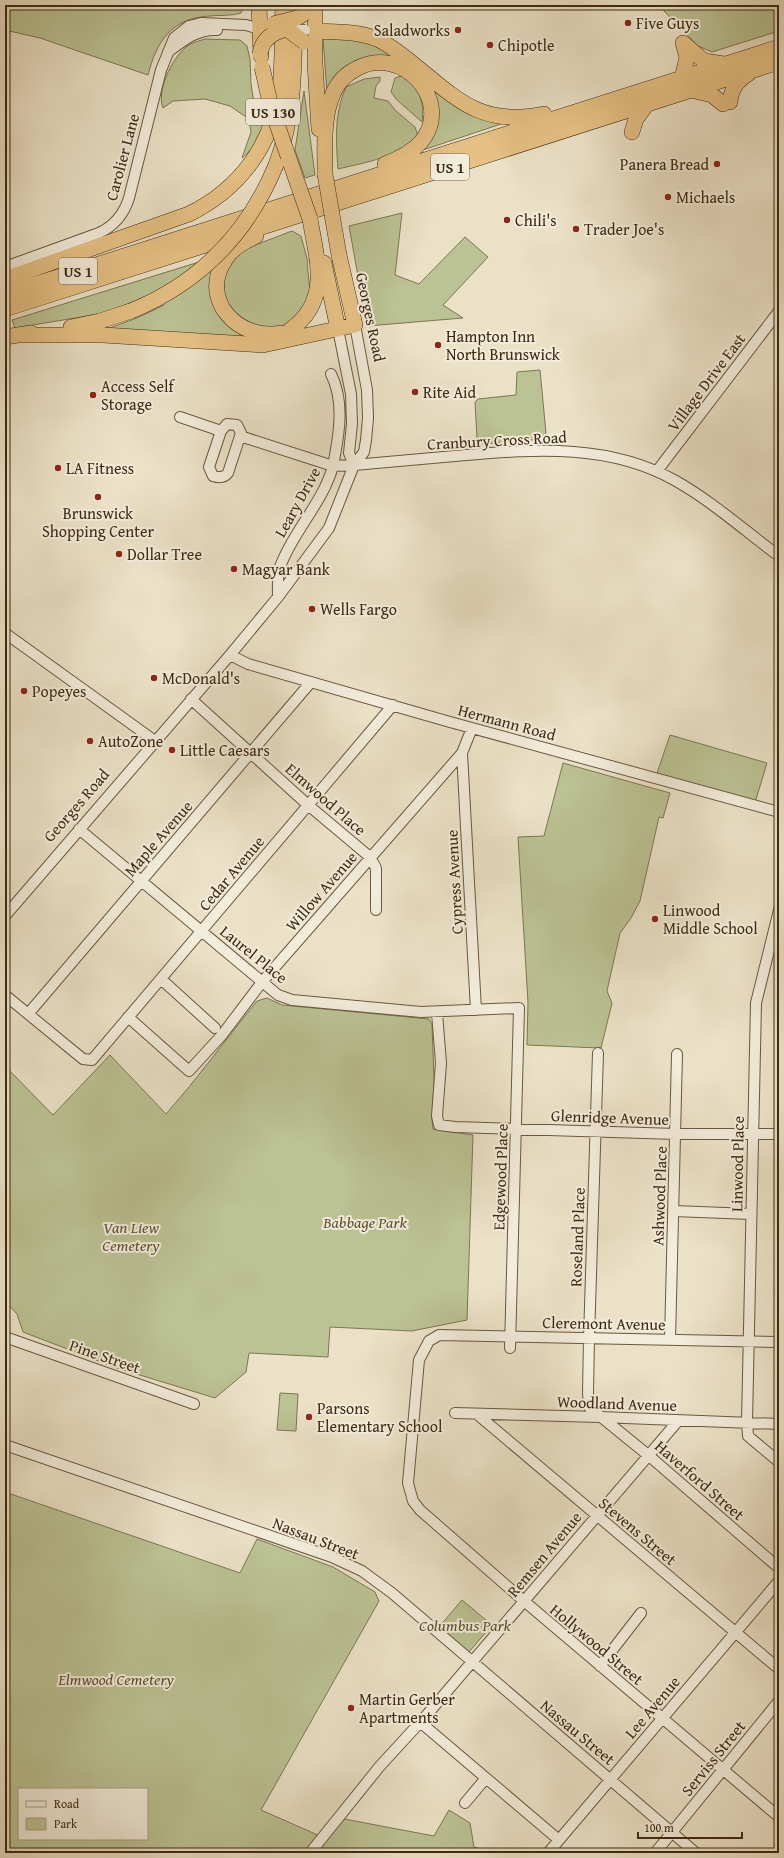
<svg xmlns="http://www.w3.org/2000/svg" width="784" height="1858" font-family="'Gentium Book Plus',serif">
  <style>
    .green { fill: #bbc293; stroke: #7d7652; fill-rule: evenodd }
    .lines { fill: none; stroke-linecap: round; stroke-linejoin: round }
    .minor-casing { stroke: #6a583e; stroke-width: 12 }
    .highway-casing { stroke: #3f2a11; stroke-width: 16 }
    .minor { stroke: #f2ecdb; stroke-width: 10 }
    .highway { stroke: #e6c084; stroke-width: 15 }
    .minor-bridge-casing { stroke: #6a583e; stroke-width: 12; stroke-linecap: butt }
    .highway-bridge-casing { stroke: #3f2a11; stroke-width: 16; stroke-linecap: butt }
    .minor-bridge { stroke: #f2ecdb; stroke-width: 10 }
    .highway-bridge { stroke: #e6c084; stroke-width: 15 }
    .poi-dot { fill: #8f2418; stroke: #f2ecdb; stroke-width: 1.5 }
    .labels { text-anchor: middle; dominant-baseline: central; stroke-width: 4; stroke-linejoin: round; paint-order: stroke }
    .shield { fill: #f2ecdb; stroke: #75644e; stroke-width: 1 }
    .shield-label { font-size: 15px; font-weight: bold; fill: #3f2a11 }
    .poi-label { font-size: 16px; fill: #3f2a11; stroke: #f2ecdb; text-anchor: start }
    .street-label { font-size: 16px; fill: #3f2a11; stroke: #f2ecdb }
    .park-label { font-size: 16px; font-style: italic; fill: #5e5032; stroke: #f2ecdb }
  </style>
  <rect width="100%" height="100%" fill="#ebe1c7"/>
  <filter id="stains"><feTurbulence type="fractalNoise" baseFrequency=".005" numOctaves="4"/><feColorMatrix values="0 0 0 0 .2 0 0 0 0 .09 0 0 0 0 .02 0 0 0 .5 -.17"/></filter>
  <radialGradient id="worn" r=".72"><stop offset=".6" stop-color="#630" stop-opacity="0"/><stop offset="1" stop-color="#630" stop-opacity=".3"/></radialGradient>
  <!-- green -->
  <path class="green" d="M5 5H244L241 13C231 16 221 15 210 16 172 18 157 40 148 75L40 38 5 30Z
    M662 5H779V31L712 52 698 46 664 11Z
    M323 38 362 39 408 64 388 58 327 94Z
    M205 39 240 40 247 46 250 59 251 84 253 97 264 128 254 147 242 158 251 132 249 119 230 106 205 99 173 101 163 108C156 91 172 59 185 48 190 43 199 41 205 39Z
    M401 76H407C420 93 424 100 422 122L397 100 391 92 395 78Z
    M380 77V81L376 86 374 98 388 101 395 110 415 127 418 136C396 158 367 162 338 169 336 140 334 114 346 87L364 79Z
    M426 82 504 123 414 153 426 140Z
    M304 91 315 175 305 178 295 150Z
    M402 213 395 275 419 284 465 237 488 257 443 305 463 318 367 326 349 226Z
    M292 231 301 236 308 262 307 263 311 300 297 321 278 329 243 323 224 298V276L237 255 250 247Z
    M199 262 213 271 230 327 253 341 104 330 137 318 164 305 159 291 105 313 15 328 12 320Z
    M540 370 546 433 544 439 482 444 477 438 475 402 478 399 516 395 517 372Z
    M670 735 767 763 754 806 655 779Z
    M563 763 670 793 663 818 659 817 640 901 631 918 620 933 607 991 612 1003 601 1048 527 1045 528 1002 518 837 544 836Z
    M267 998 282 1005 429 1019 432 1025 434 1081 432 1119 433 1129 473 1135 467 1320 412 1331 330 1327 328 1357 249 1353 246 1372 215 1398 117 1368 23 1332 17 1314 5 1301V1066L53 1115 110 1055 166 1114C198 1078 226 1039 257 1001Z
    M280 1393 298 1394 296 1431 277 1430Z
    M5 1492 240 1573 257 1539 333 1567 375 1592 379 1601 261 1810 320 1836 339 1818 434 1836 449 1810 470 1823 474 1847 493 1853H330L317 1842 308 1853H5ZM19 1789H147V1839H19Z
    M462 1600 492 1625 469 1652 439 1627Z"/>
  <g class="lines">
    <!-- minor casing -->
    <g class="minor-casing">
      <path id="minor" d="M168 52C184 40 197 29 217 30
        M5 267 99 233C114 226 124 214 129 198L161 70 174 38 189 26 201 23 246 25 259 29
        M338 329 351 394 352 424 349 453 354 465
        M180 417 221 431
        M227 424 237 425 241 433 228 473C224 478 219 478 213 476L209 467 221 431Z
        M240 436 333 466 354 465C391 462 429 458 466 455 538 449 611 444 676 481 713 502 745 531 779 556
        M657 471 779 311
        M278 597C278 588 277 575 280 567 293 531 323 503 333 466 339 435 345 402 331 374
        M5 633 155 741
        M230 655 248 664 450 722 779 812
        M191 699 308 805 370 857 376 868V910
        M462 753 476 1010
        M79 829 278 995 292 1000 421 1012 519 1008 510 1348
        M779 910 756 1003 747 1422 748 1436 779 1462
        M5 916 230 655 278 597 329 528 354 465 364 452 366 440 368 418 367 390 355 325
        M161 979 215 1028
        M5 995 83 1059 92 1060 393 705
        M437 1013 441 1063 437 1116 439 1125 455 1127 676 1134H779
        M28 1014 311 682
        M128 1017 189 1071 222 1035 262 982 462 753 472 728
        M598 1053 589 1338 588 1393 589 1407 648 1455 779 1568
        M673 1211 751 1214
        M5 1337 194 1404
        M670 1340 677 1054
        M779 1342 439 1335 429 1341 419 1360 408 1483 413 1501 420 1510 524 1601 779 1817
        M455 1413 600 1417 779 1424
        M478 1415 779 1669
        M5 1445 332 1557 362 1571 392 1593 696 1853
        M600 1666 641 1613
        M420 1722 559 1840
        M465 1803 486 1778
        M310 1853 380 1766 425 1717 678 1421
        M548 1853 779 1581
        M655 1853 779 1701"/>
    </g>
    <!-- highway casing -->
    <g class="highway-casing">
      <path id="highway" d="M259 5 261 56
        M315 5V63L319 129
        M315 31C335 32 358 31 377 39 390 45 401 54 412 63 458 100 481 127 544 114
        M683 43 704 61 724 64
        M682 79 687 57 683 43
        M691 90 712 95 723 104
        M730 102C731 89 737 81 748 74
        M632 132 636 119 647 104
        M276 165C296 113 294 60 295 5
        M325 174C325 149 323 122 331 99 335 86 344 75 356 69 401 43 455 101 421 142 412 152 398 159 385 164
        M256 236C244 242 232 248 225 260 199 299 238 341 280 333
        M324 263 338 329
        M5 279 189 214C240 189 273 144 280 88 283 60 282 32 283 5
        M5 294 779 47
        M5 309 779 62
        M71 327 100 321 131 311
        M290 330C331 301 317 261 310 219
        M22 335H103L263 345 355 325 339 255
        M5 337 31 333"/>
    </g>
    <!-- minor -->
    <use href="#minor" class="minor"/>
    <!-- highway -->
    <use href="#highway" class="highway"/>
    <!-- minor-bridge casing -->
    <g class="minor-bridge-casing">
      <path id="minor-bridge" d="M287 29 305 30"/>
    </g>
    <!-- highway-bridge casing -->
    <g class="highway-bridge-casing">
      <path id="highway-bridge" d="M273 24 297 18 305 13
        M260 54C262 39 273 32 287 29L304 42
        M262 67 271 107 310 219
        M325 174 339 255
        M131 311C199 283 248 233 276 165"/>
    </g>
    <!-- minor-bridge -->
    <use href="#minor-bridge" class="minor-bridge"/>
    <!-- highway-bridge -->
    <use href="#highway-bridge" class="highway-bridge"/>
  </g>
  <!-- markers -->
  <g class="poi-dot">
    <circle cx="628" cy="23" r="4"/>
    <circle cx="458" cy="30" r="4"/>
    <circle cx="490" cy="45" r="4"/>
    <circle cx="717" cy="164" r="4"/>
    <circle cx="668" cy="197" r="4"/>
    <circle cx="507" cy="220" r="4"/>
    <circle cx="576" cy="229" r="4"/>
    <circle cx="438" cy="345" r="4"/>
    <circle cx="415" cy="392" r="4"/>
    <circle cx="93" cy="395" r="4"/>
    <circle cx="58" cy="468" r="4"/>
    <circle cx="98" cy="497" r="4"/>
    <circle cx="119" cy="554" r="4"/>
    <circle cx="234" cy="569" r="4"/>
    <circle cx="312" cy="609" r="4"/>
    <circle cx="154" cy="678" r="4"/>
    <circle cx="24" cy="691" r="4"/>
    <circle cx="90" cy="741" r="4"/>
    <circle cx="172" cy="750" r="4"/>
    <circle cx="655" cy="919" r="4"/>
    <circle cx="309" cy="1417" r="4"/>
    <circle cx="351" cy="1708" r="4"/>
  </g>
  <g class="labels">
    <!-- shield labels -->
    <g class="shield">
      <rect x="246" y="99" width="54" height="26" rx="3"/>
      <rect x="431" y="154" width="38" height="26" rx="3"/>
      <rect x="59" y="258" width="38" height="26" rx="3"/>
    </g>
    <g class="shield-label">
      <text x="273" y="112">US 130</text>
      <text x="450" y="167">US 1</text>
      <text x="78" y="271">US 1</text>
    </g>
    <!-- poi labels -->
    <g class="poi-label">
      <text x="636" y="23">Five Guys</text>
      <text x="450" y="30" text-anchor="end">Saladworks</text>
      <text x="498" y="45">Chipotle</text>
      <text x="709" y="164" text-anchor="end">Panera Bread</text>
      <text x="676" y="197">Michaels</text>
      <text x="515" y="220">Chili's</text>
      <text x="584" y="229">Trader Joe's</text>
      <text x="446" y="336">Hampton Inn<tspan x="446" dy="18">North Brunswick</tspan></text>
      <text x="101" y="386">Access Self<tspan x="101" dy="18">Storage</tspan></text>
      <text x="423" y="392">Rite Aid</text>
      <text x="66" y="468">LA Fitness</text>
      <text x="98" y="513" text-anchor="middle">Brunswick<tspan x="98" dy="18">Shopping Center</tspan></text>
      <text x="127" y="554">Dollar Tree</text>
      <text x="242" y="569">Magyar Bank</text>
      <text x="320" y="609">Wells Fargo</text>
      <text x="162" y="678">McDonald's</text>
      <text x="32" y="691">Popeyes</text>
      <text x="98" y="741">AutoZone</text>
      <text x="180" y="750">Little Caesars</text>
      <text x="663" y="910">Linwood<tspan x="663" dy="18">Middle School</tspan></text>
      <text x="317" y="1408">Parsons<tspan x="317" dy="18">Elementary School</tspan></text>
      <text x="359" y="1699">Martin Gerber<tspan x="359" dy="18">Apartments</tspan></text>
    </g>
    <!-- street labels -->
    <g class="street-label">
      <text transform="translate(122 157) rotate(-75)">Carolier Lane</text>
      <text transform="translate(371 317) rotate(78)">Georges Road</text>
      <text transform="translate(706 382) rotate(-53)">Village Drive East</text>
      <text transform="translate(497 440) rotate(-3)">Cranbury Cross Road</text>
      <text transform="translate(297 502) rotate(-61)">Leary Drive</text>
      <text transform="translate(507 722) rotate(15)">Hermann Road</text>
      <text transform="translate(326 799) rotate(41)">Elmwood Place</text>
      <text transform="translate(76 805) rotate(-49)">Georges Road</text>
      <text transform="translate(158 838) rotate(-49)">Maple Avenue</text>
      <text transform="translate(231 873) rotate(-50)">Cedar Avenue</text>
      <text transform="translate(454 882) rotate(-93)">Cypress Avenue</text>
      <text transform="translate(321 891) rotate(-49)">Willow Avenue</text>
      <text transform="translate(254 954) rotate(39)">Laurel Place</text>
      <text transform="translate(610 1117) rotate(2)">Glenridge Avenue</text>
      <text transform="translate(737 1164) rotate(-89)">Linwood Place</text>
      <text transform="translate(500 1177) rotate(-88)">Edgewood Place</text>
      <text transform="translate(659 1196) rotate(-88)">Ashwood Place</text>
      <text transform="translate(577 1237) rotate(-88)">Roseland Place</text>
      <text transform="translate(604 1323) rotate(1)">Cleremont Avenue</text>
      <text transform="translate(105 1356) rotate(19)">Pine Street</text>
      <text transform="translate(617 1403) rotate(2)">Woodland Avenue</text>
      <text transform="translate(700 1480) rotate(41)">Haverford Street</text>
      <text transform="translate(638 1531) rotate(40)">Stevens Street</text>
      <text transform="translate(316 1538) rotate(21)">Nassau Street</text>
      <text transform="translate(544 1554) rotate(-50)">Remsen Avenue</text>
      <text transform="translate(597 1644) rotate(40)">Hollywood Street</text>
      <text transform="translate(652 1707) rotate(-50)">Lee Avenue</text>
      <text transform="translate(578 1732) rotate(40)">Nassau Street</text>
      <text transform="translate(713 1758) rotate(-51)">Serviss Street</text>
    </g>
    <!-- park labels -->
    <g class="park-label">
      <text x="365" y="1222">Babbage Park</text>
      <text x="131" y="1227">Van Liew<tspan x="131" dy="18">Cemetery</tspan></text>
      <text x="465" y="1625">Columbus Park</text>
      <text x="116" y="1679">Elmwood Cemetery</text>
    </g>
  </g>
  <!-- margin -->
  <rect width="784" height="1858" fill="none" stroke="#ebe1c7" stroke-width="20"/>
  <rect x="6" y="6" width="772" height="1846" fill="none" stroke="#3f2a11" stroke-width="2"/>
  <rect x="10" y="10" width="764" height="1838" fill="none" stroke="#3f2a11"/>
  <!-- legend -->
  <rect x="18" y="1788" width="130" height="52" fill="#f2ecdb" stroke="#aa9e8a"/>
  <rect x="26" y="1801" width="20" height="6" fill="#f2ecdb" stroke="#aa9e8a"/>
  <text x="54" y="1808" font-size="12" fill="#3f2a11">Road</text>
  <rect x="26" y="1818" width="20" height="12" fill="#bbc293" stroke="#aa9e8a"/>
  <text x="54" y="1828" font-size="12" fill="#3f2a11">Park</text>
  <!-- scale -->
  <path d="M638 1832v6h104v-6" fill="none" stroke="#3f2a11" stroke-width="2"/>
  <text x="644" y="1832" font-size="12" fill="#3f2a11" stroke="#f2ecdb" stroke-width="3" paint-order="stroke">100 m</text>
  <rect width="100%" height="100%" filter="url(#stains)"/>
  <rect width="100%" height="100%" fill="url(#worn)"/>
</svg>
